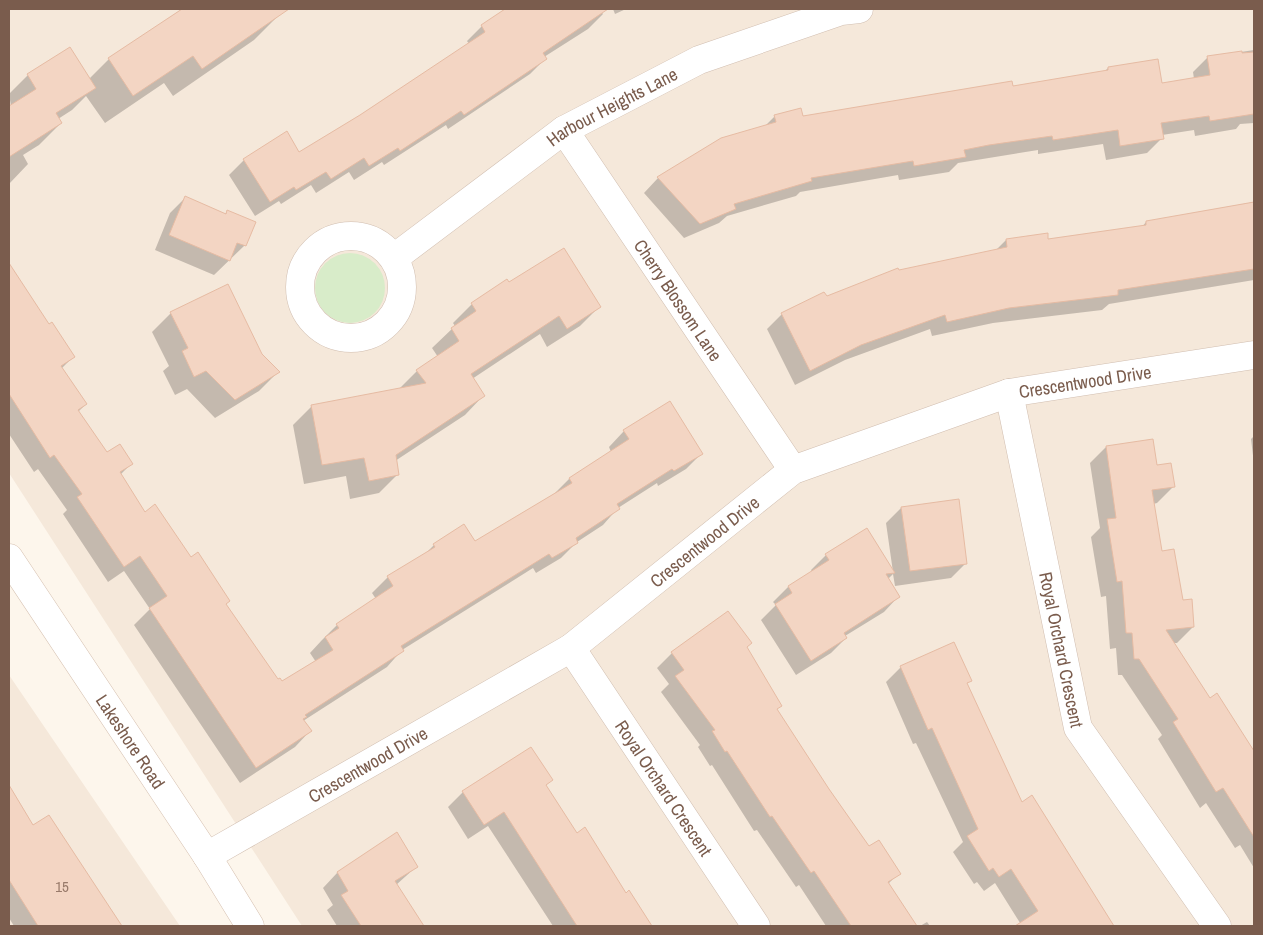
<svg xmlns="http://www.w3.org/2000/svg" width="1263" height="935" font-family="'Archivo Narrow',sans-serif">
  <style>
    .residential { fill: #f5e8da }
    .green { fill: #d8ecc9 }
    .shadow { fill: #0003 }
    .building { fill: #f3d5c3; stroke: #e6bba3 }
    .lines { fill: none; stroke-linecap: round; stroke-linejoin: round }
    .street-casing { stroke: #d1beb0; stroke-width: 29 }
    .secondary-casing { stroke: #d6c0b0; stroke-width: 29 }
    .street { stroke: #fff; stroke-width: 28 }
    .secondary { stroke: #fff; stroke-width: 28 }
    .labels { text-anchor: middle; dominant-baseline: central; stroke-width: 5; stroke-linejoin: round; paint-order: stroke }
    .number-label { font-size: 15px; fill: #987a6a }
    .street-label { font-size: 18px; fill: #7a5c4d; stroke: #fffaf3 }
  </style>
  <rect width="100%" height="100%" fill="#fdf6ec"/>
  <!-- residential -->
  <path class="residential" d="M9 9H1254V926H302L9 473Z
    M9 675 180 926H9Z"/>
  <!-- green -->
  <path class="green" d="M315 288a35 35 0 1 1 70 0a35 35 0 1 1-70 0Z"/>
  <!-- shadow -->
  <path class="shadow" d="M182 9H280L282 12 254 40 173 96 164 83 105 123 86 96 72 110 58 119 61 123 39 145 23 155 28 164 9 184V108L11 106 9 94 28 75 89 79 109 59Z
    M507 9H513L523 24 545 9H599L603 14 588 29 544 57 545 59 530 74 448 129 446 125 384 165 382 162 354 180 349 172 316 193 311 185 281 204 279 201 255 216 229 175 244 160 299 153 360 116 469 44 467 41 482 26Z
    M613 9H626L615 14Z
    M1254 50V123L1240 124 1236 129 1195 136 1194 130 1162 135V138L1147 153 1106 160 1103 144 1038 154V150L958 163 949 172 899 180 898 175 800 192 796 196 727 216 719 223 684 238 644 193 658 178 765 126 775 116 802 117 1012 87 1104 72 1108 68 1161 85 1194 79 1193 72 1208 57Z
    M185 198 225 214 227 212 254 223 244 246 214 275 155 250 170 213Z
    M1254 202V280L1109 304 1102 310 993 323 932 336 930 329 845 360 795 385 767 329 782 314 898 272 995 251 1006 240H1047L1142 227 1146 222Z
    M15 275 49 326 73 357 61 369 86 404 78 412 107 454 131 464 120 475 144 513 191 558 278 681 282 682 316 662 310 653 322 640 337 625 376 599 372 593 388 577 424 555 434 545 474 543 554 494 569 479 611 452 609 447 624 431 701 454 686 469 658 486 657 483 618 508 603 525 577 542 561 558 536 573 533 568 402 650 387 667 303 721 310 731 295 747 240 783 134 625 150 609 124 571 108 582 63 514 67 510 38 469 34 472 9 434V280Z
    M507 281 509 284 599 307 580 326 547 347 540 334 472 379 483 396 465 415 395 461 398 474 379 493 350 499 346 476 304 484 293 425 312 406 398 390 417 371 438 357 432 348 455 326 453 323 472 304Z
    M171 313 261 355 278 372 259 391 215 418 187 389 175 395 163 371 169 366 152 332Z
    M1254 436V464L1251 439Z
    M1106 447 1156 466 1173 487 1157 503 1153 504 1161 552 1193 627 1177 643H1173L1210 700 1217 695 1254 753V868L1240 845 1235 848 1206 803 1200 808 1158 739 1162 735 1122 675H1118L1116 648 1110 649 1106 596 1101 597 1091 537 1100 528 1090 463Z
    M901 508 966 563 951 578 895 586 893 574 888 579 898 597 884 612 845 636 846 638 831 653 796 675 761 620 776 605 773 602 788 587 812 572 811 570 826 555 893 572 886 523Z
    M746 648 776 710 828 790 869 848 899 873 888 884 915 926H826L799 885 796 887 757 830 754 831 712 765 710 766 698 747 700 745 661 692 669 684 657 668 672 653Z
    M901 667 970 680 966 684 1021 804 1031 797 1112 926H1022L995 883 984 891 977 882 974 884 953 852 963 842 916 743 913 744 886 682Z
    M531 749 551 780 545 786 576 835 625 894 629 892 651 926H553L488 826 468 839 448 807 463 792Z
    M9 787 33 826 93 886 121 926H14L9 918Z
    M396 834 416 867 396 885 423 926H337L327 910 333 905 323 888 337 873Z
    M927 922 930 926H920Z"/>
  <!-- building -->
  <path class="building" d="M182 9H289L202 69 193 56 133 96 108 58Z
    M505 9H608L543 53 547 59 464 115 461 111 400 151 398 148 369 166 364 158 331 179 326 172 296 190 294 187 270 202 243 159 287 131 299 152 360 115 485 32 481 25Z
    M70 47 96 88 56 113 62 123 9 157V106L36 89 27 74Z
    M1242 51V53L1254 52V114L1210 121 1209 116 1161 123 1164 139 1120 146 1118 130 1053 140 1052 136 989 145 964 150 966 157 914 166 913 161 811 178 812 181 734 204 736 209 700 224 657 177 721 138 776 122 774 115 801 108 803 116 1012 81 1013 86 1108 70V67L1158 59 1162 83 1210 75 1207 56Z
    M185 196 226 214 227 210 256 222 246 246 237 243 230 261 169 235Z
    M1254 202V269L1118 290V295L1009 308 947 322 945 315 861 345 810 371 781 313 824 292 827 296 898 268 899 270 1007 247 1006 239 1048 233V239L1146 225V221Z
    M564 248 601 307 567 329 559 316 471 374 485 396 396 455 399 475 369 481 364 458 322 465 311 405 426 383 416 370 459 341 451 328 476 311 471 303 507 279 509 282Z
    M9 263 49 324 52 322 75 357 61 366 87 404 78 410 107 452 120 444 133 464 120 472 145 512 155 504 191 557 198 552 230 601 226 604 278 679 280 678 282 681 333 650 325 637 339 628 336 624 393 586 387 576 435 547 433 544 464 524 475 541 572 483 569 478 629 439 623 430 670 401 703 454 674 471 672 469 617 504 620 509 576 538 578 543 552 558 549 554 401 646 404 651 305 715 307 717 303 719 312 731 256 768 149 608 167 596 140 556 124 567 77 497 82 494 54 455 50 458 9 394Z
    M228 284 262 354 280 372 235 400 206 371 194 377 182 351 188 348 170 312Z
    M1153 439 1157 465 1171 463 1175 487 1152 490 1162 551 1174 549 1183 600 1192 599 1194 627 1166 630 1210 698 1217 693 1254 751V837L1223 788 1216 792 1173 722 1178 719 1139 659H1134L1132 633H1126L1122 581 1117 582 1107 519 1116 518 1106 446Z
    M959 499 967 564 910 571 901 507Z
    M867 528 895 573 886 574 900 597 844 633 847 638 811 661 775 604 792 593 788 586 829 560 825 554Z
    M728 611 752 643 747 647 782 706 777 709 829 789 869 846 879 840 901 874 888 882 917 926H851L814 871 811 873 772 816 770 817 727 751 725 752 712 731 715 730 675 676 684 670 671 652Z
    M954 642 972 681 967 683 1022 802 1032 795 1114 926H1015L1038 911 1011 869 999 877 993 868 989 871 967 836 978 829 932 728 928 730 900 666Z
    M531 747 553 780 546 785 577 833 585 827 626 893 629 890 652 926H577L504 812 484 825 462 791Z
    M9 785 33 825 49 815 122 926H38L9 880Z
    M397 832 418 867 395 881 424 926H361L341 895 348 891 337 872Z"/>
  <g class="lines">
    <!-- street casing -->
    <g class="street-casing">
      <g id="street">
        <path id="s1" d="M564 130 793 470"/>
        <circle cx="351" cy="287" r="51"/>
        <path id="s2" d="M394 258 564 130 699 60 841 11 859 9"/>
        <path id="s3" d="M1009 393 1078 728 1217 926"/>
        <path id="s4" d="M571 648 756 926"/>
        <path id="s5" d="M207 856 571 648 793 470 1009 393 1254 355"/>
      </g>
    </g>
    <!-- secondary casing -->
    <g class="secondary-casing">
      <g id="secondary">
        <path id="s6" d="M9 558 207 856 250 926"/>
      </g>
    </g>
    <!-- street -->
    <use href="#street" class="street"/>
    <!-- secondary -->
    <use href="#secondary" class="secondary"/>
  </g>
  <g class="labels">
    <!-- number labels -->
    <g class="number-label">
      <text x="62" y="886">15</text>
    </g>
    <!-- street labels -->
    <g class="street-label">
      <text stroke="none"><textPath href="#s2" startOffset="266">Harbour Heights Lane</textPath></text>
      <text stroke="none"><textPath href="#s1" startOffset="205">Cherry Blossom Lane</textPath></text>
      <text stroke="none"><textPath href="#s5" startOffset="1010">Crescentwood Drive</textPath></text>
      <text stroke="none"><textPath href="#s5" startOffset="590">Crescentwood Drive</textPath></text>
      <text stroke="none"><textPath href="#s3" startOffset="262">Royal Orchard Crescent</textPath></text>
      <text stroke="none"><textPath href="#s6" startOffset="220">Lakeshore Road</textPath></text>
      <text stroke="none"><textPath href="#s5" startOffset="185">Crescentwood Drive</textPath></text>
      <text stroke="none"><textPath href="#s4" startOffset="168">Royal Orchard Crescent</textPath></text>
    </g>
  </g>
  <!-- border -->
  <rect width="1263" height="935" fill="none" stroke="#7a5c4d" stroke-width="20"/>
</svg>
